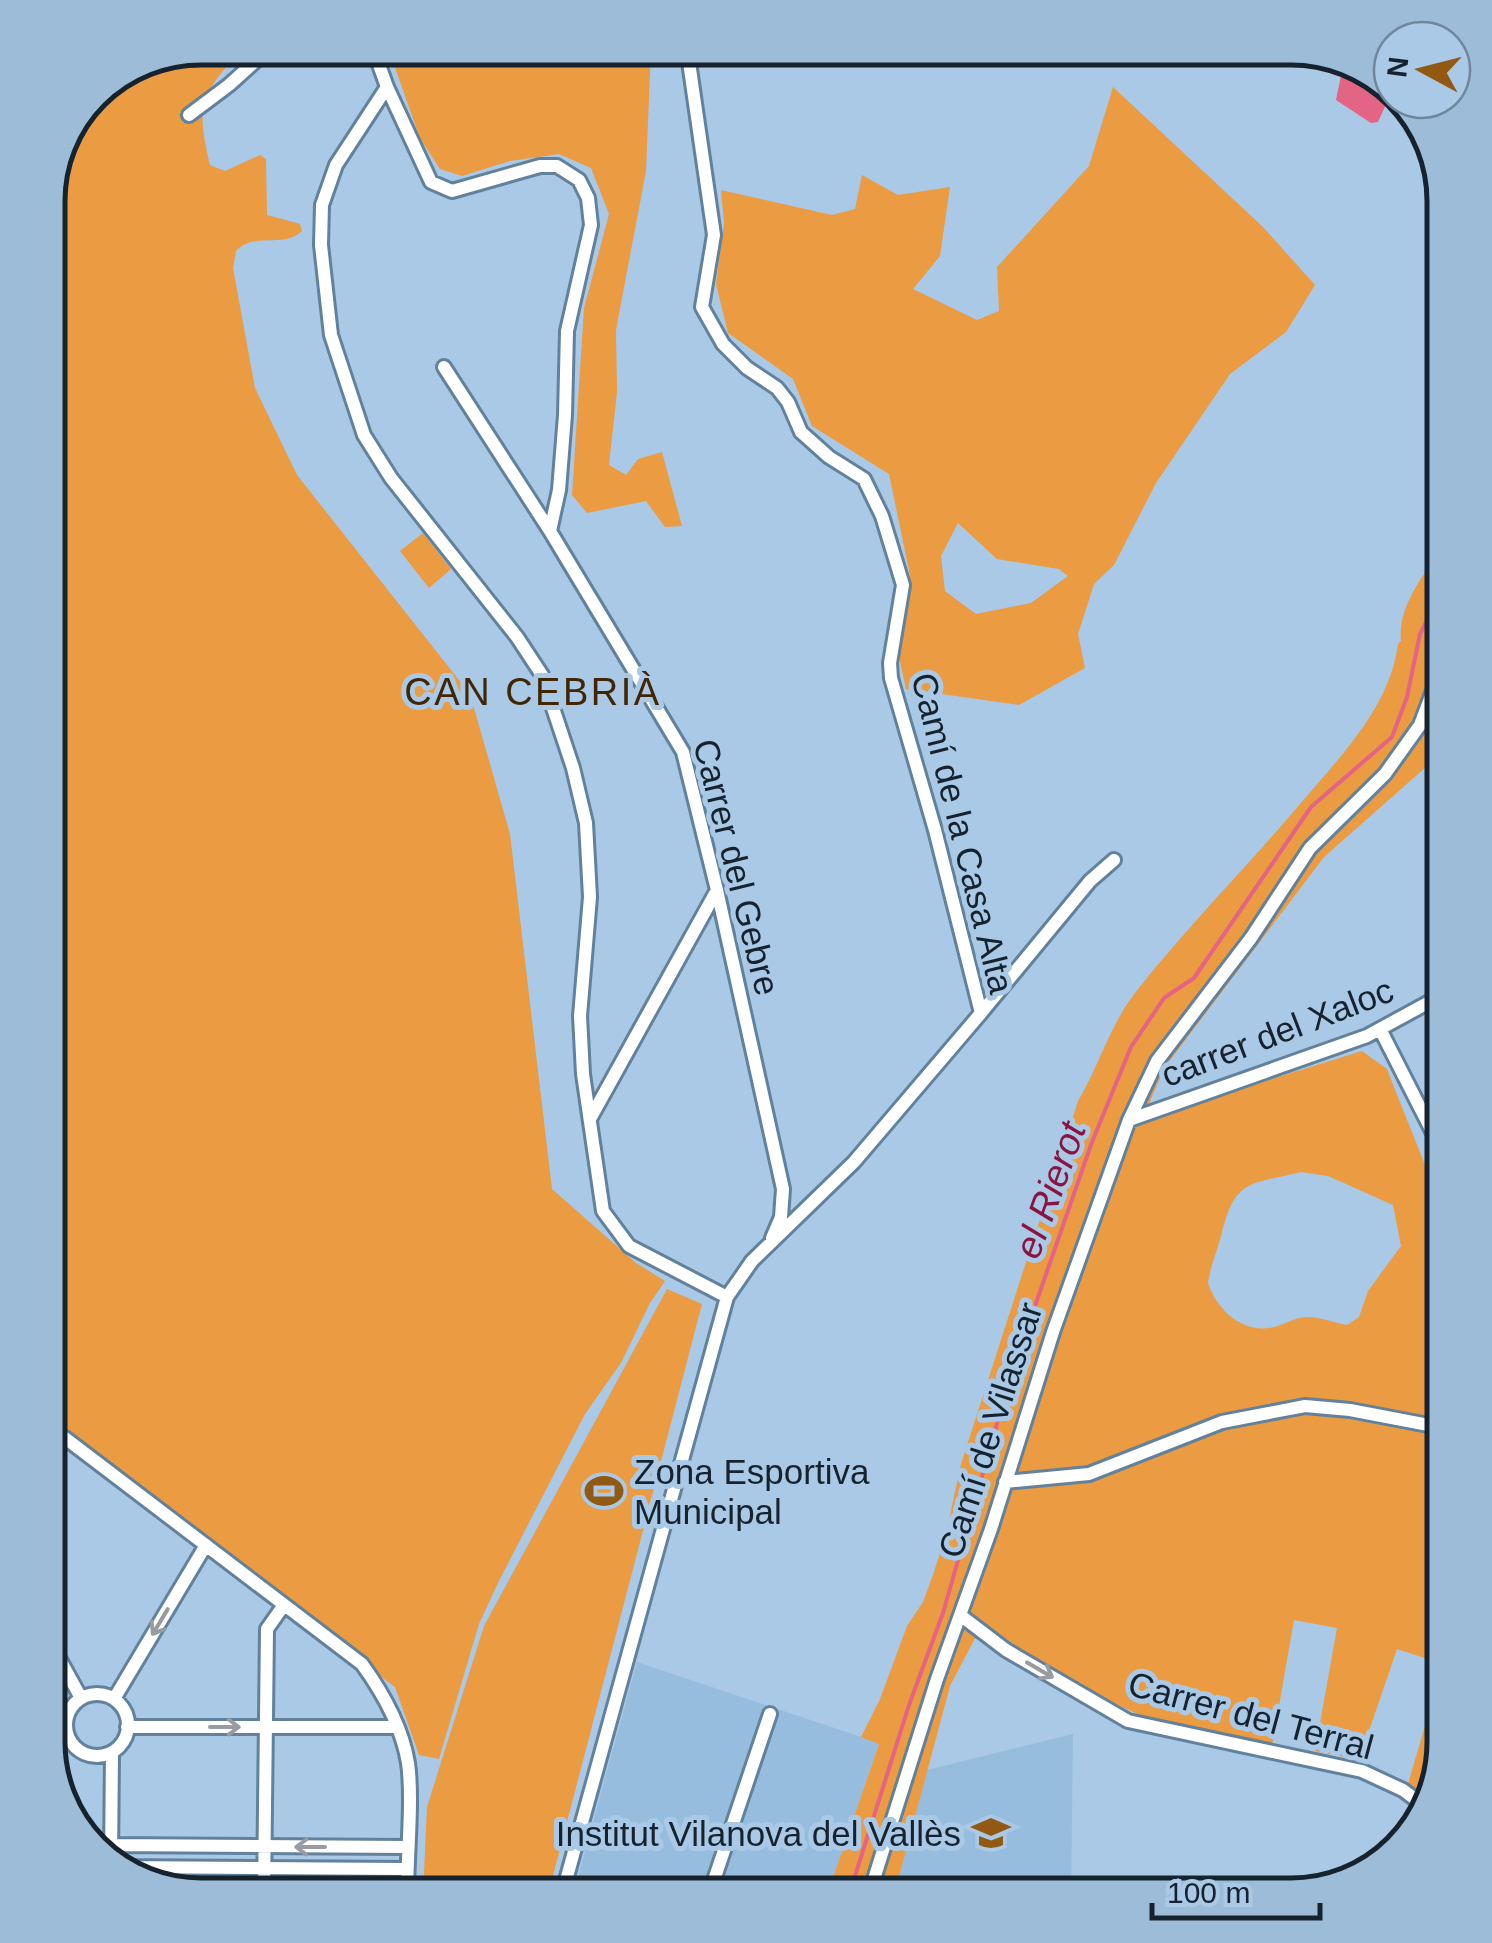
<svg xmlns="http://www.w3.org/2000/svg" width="1492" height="1943" font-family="Arial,sans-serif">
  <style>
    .built { fill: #96bdde }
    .green { fill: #eb9b41; fill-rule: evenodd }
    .water { fill: #e46486 }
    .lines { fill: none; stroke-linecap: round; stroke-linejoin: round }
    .stream { stroke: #e46486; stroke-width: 4 }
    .minor-casing { stroke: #62819c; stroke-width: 18 }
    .minor { stroke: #fff; stroke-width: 12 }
    .oneway { stroke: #969ca1 }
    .labels { text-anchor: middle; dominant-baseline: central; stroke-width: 10; stroke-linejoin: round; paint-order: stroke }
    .street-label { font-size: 35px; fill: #16232e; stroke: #a9c9e6 }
    .poi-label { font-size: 35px; fill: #16232e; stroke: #a9c9e6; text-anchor: start }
    .neighbourhood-label { font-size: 38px; letter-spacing: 2.5px; fill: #412606; stroke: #a9c9e6 }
    .water-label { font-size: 38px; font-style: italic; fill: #8a1540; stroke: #a9c9e6 }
    .rim { fill: none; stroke: #16232e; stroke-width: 5 }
  </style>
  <rect width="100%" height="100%" fill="#a9c9e6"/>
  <!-- built -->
  <path class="built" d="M637 1662 879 1743 827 1895H573Z
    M1073 1734 1071 1895H894L927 1770Z"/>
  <!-- green -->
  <path class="green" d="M201 48H243C201 95 195 102 210 165L225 171 260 155 266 159 267 215 300 224 302 231C283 249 255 231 236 251L233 268 255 388 297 475 470 694 510 834 552 1189 636 1263 665 1281 650 1303 621 1363 585 1414 498 1583 479 1624 439 1759 419 1755 395 1687 48 1428V191L99 86Z
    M388 48H651L646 171 616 330 617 392 609 465 626 475 638 459 662 452 682 526 665 527 646 501 587 513 572 495 584 308 609 214 591 168 559 154 510 161 462 176 440 169 420 138Z
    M1113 87 1263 227 1315 285 1286 332 1230 374 1156 483 1114 565 1094 584 1078 634 1085 668 1019 705 906 689 898 652 910 575 889 474 812 426 793 379 728 333 716 284 724 223 721 190 832 215 855 209 862 175 898 195 950 187 940 256 913 289 977 320 999 311 997 267 1089 166ZM958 523 997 559 1059 569 1068 576 1031 603 976 614 945 591 941 556Z
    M423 533 451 569 429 588 400 551Z
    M1444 545V716L1426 767 1324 857 1165 1067 1150 1101 1152 1116 1362 1051 1387 1069 1392 1082 1443 1210 1444 1226V1421C1420 1443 1419 1501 1444 1521V1742L1429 1798 1408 1784 1443 1664 1397 1649 1359 1760 1315 1751 1337 1628 1294 1620 1272 1746 1154 1722 1064 1679 983 1623 950 1686 894 1895H827L879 1744 861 1737 880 1699 907 1626 923 1602 933 1575 946 1534 961 1464 1078 1101C1099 1066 1110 1025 1135 993 1187 927 1246 868 1300 804 1340 757 1390 707 1398 644L1401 641C1397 606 1426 572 1444 545ZM1301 1172 1328 1176 1393 1205 1401 1246 1368 1291 1359 1317 1347 1325C1334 1323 1321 1317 1308 1317 1293 1317 1282 1327 1269 1328 1240 1332 1216 1308 1208 1283 1210 1267 1217 1252 1221 1236 1235 1178 1249 1185 1301 1172Z
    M667 1289 702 1304 548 1895H423L427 1807 484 1626Z"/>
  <!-- water -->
  <path class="water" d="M1344 61 1368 68 1392 91 1378 122 1371 123 1336 100Z"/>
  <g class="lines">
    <!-- stream -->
    <path class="stream" d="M849 1895 909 1705 943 1613 1010 1378 1092 1142 1131 1047 1164 998 1194 978 1311 807 1392 737 1407 697 1420 634 1444 586"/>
    <!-- minor casing -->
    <g class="minor-casing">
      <path id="minor" d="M373 48 387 87 431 182 452 191 540 166H557L579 180 588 198 591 225 567 331 565 415 559 490 550 531 683 752 717 890 783 1189 781 1217 772 1238
        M387 87 336 165 322 205 321 245 331 335 364 435 391 478 517 637 542 675 573 768 586 823 590 897 580 1016 583 1074 603 1211 629 1246 727 1297
        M189 115 229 85 270 48
        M444 367 550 531
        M981 1013 1090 881 1114 860
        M1380 1029 1437 1141 1444 1168
        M590 1119 717 890
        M1129 1120 1367 1036 1444 994
        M48 1435 65 1438 362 1664C383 1693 402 1727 408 1763 413 1798 407 1857 407 1895
        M1005 1482 1089 1474 1222 1422 1305 1406 1350 1410 1444 1428
        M960 1615 1006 1650 1128 1721 1362 1771 1403 1790 1427 1808
        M48 1638 81 1698
        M66 1725a31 31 0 1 1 62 0a31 31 0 1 1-62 0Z
        M114 1699 206 1545
        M127 1727H397
        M48 1738 66 1729
        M111 1845 407 1847
        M111 1863 112 1752
        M116 1867 407 1869
        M264 1895 267 1629 284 1605
        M562 1895 727 1297 752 1261 854 1162 981 1013 935 830 891 678 890 663 903 585 882 516 864 479 829 457 801 432 788 402 777 388 747 368 723 344 702 307 714 235 687 48
        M709 1895 770 1714
        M869 1895 937 1679 991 1529 1053 1332 1129 1120 1157 1061 1251 938 1310 848 1385 774 1420 725 1444 662"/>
    </g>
    <!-- minor -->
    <use href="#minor" class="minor"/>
  </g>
  <!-- one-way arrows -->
  <defs><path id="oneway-shaft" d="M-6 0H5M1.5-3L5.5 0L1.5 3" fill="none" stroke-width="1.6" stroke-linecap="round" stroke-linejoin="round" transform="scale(2.5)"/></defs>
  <g class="oneway">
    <use href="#oneway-shaft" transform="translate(160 1622) rotate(121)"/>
    <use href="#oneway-shaft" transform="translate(1040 1670) rotate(30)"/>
    <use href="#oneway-shaft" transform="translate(225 1727)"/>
    <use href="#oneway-shaft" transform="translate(310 1847) rotate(-180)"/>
  </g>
  <!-- icons -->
  <defs>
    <g id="stadium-bare" transform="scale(3)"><path d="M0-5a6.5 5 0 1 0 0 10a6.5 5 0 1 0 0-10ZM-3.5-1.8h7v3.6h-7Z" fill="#915912" stroke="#a9c9e6" stroke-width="2.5" paint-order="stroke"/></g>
    <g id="school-bare" transform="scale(3)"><path d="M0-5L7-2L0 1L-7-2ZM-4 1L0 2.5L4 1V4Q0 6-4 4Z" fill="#915912" stroke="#a9c9e6" stroke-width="2.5" paint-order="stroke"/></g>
  </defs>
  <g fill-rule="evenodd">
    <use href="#stadium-bare" x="604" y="1491"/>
    <use href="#school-bare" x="991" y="1833"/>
  </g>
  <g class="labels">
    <!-- street labels -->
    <g class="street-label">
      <text transform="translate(963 833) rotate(76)">Camí de la Casa Alta</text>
      <text transform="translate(737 867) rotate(76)">Carrer del Gebre</text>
      <text transform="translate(1277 1032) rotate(-21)">carrer del Xaloc</text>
      <text transform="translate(990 1430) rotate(-72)">Camí de Vilassar</text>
      <text transform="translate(1251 1715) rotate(15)">Carrer del Terral</text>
    </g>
    <!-- poi labels -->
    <g class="poi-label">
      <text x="634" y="1471">Zona Esportiva<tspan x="634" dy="40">Municipal</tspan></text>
      <text x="961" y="1833" text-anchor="end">Institut Vilanova del Vallès</text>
    </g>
    <!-- neighbourhood labels -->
    <g class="neighbourhood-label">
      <text x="533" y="692">CAN CEBRIÀ</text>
    </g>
    <!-- water labels -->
    <g class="water-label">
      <text transform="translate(1050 1190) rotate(-70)">el Rierot</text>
    </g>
  </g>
  <!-- crop -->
  <path d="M0 0H1492V1943H0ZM201 65H1291A136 136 0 0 1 1427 201V1742A136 136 0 0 1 1291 1878H201A136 136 0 0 1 65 1742V201A136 136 0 0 1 201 65Z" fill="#9dbcd7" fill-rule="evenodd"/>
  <path class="rim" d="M201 65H1291A136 136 0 0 1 1427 201V1742A136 136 0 0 1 1291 1878H201A136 136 0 0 1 65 1742V201A136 136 0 0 1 201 65Z"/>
  <!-- north arrow -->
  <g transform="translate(1422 70) rotate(277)"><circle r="48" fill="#a9c9e6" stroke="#6e879c" stroke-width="2.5"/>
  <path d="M0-8L18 38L0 25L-18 38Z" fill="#915912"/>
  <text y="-15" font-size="28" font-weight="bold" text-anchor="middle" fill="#16232e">N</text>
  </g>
  <!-- scale -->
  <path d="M1152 1903v15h168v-15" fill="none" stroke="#16232e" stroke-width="5"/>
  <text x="1167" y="1903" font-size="30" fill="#16232e" stroke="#a9c9e6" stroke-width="8" paint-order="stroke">100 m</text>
</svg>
